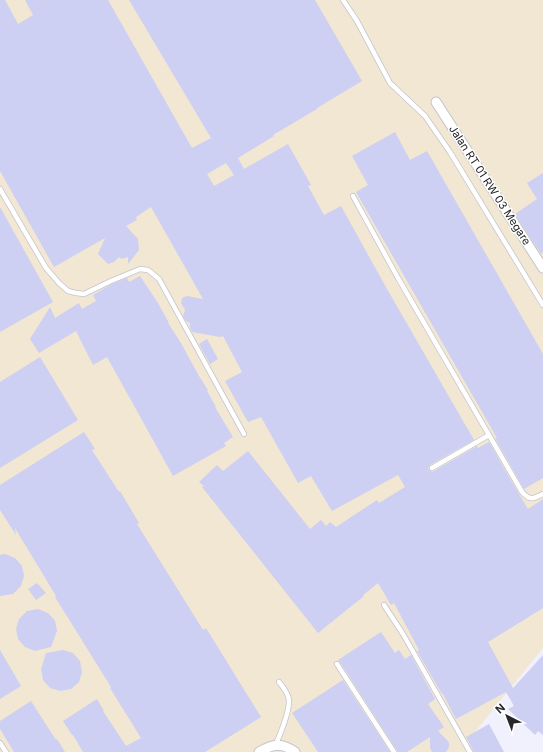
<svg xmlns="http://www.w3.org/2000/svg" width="543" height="752" font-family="Inter,sans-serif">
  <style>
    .industrial { fill: #f2e7d2 }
    .building { fill: #cdcff3; fill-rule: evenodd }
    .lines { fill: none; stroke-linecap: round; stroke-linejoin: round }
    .lane-casing { stroke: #c3c4ce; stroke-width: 6 }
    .street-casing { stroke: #c3c4ce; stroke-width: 11 }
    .lane { stroke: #fff; stroke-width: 4.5 }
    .street { stroke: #fff; stroke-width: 9 }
    .labels { text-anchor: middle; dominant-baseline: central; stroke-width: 3; stroke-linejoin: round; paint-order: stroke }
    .street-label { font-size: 11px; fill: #26262a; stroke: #fff }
  </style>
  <rect width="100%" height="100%" fill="#f0f1fc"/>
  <!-- industrial -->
  <path class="industrial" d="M0 0H543V648L470 738 478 752H0Z"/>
  <!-- building -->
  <path class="building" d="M0 0H5L18 24 33 15 25 0H108L192 148 211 138 129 0H315L362 81 317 108V109L273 135 274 136 238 158 244 169 288 144 311 185 308 186 324 215 341 206 387 289 474 440 430 465 428 468 429 470 432 472 434 471 477 446 478 448 489 442 519 494 528 509 543 499V608L488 642 513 688 543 655V735L538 731 535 735 508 709 514 706 506 692 456 719 443 694H442L417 651 419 650 394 603 391 605 378 583 363 595 364 596 318 633 202 487 204 486 199 482 217 465 223 471 248 451 310 529 321 520 326 526 330 522 336 527 377 500 379 503 405 487 398 475 332 511 311 476 298 483 261 417 248 422 225 381 242 372 223 336 220 337 192 332 190 328V323L186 321 183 316 185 310 181 303 182 298 187 296 203 299 151 207 136 217 137 220 126 226 138 239 139 250 128 264V257L122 259 119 257 114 262 108 264 98 254 105 238 54 267 0 171ZM226 163 234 175 214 186 207 174Z
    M395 132 410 160 427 151 543 354V478L524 489 495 438H497L356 192 368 185 352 156Z
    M543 173V252L541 254 515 214 537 199 527 183Z
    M0 207 53 302 0 332Z
    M140 276 158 303 169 323H168L181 343 199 376 208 390 207 391 216 407H215L233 437 224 443 226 446 173 476 107 357 93 365 76 331 39 353 30 339 50 307 55 318 79 303 82 309 96 301 93 295 110 285 127 278 129 282Z
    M207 339 218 359 210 364 199 344Z
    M40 357 78 420 0 468V382Z
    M84 432 95 449 92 450 119 492 120 491 139 523 137 524 203 630 206 628 261 717 205 752H83L73 735H72L63 721 97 699 104 711H103L126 746 141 738 110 688 111 687 55 597 56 596 15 528 16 535 0 510V485Z
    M5 554 15 558 22 566 24 576 21 586 13 594 0 596V555Z
    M37 583 46 593 36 600 28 589Z
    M38 609 48 613 55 621 57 631 51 647 35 651 25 647 18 639 16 629 19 619 27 611Z
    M381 632 395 653 399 650 405 659 411 655 435 699 428 704 444 727 438 731 447 740 449 743V747L446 752H432L430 748V737L407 752H398L340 662 338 660Z
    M0 650 21 686 0 699Z
    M63 650 73 653 80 661 82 672 79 682 71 689 60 691 50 688 43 680 41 669 46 653Z
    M343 680 390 752H318L292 713Z
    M31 701 56 740 57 739 65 752H14L0 729V721Z
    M489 724 504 752H474L466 737Z"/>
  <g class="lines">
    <!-- lane casing -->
    <g class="lane-casing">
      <path id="lane" d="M343 0 357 21 390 83 425 116 450 152 543 305
        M0 189 46 268 59 283 68 291 76 293 84 294 111 281 140 269 148 270 159 279 244 434
        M353 196 398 278 522 492C530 501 533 499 543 494
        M432 468 489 435
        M384 605 403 634 470 752
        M337 664 394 752
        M0 743 6 752
        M276 744C281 732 289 714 289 701 289 694 283 687 279 682"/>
    </g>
    <!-- street casing -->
    <g class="street-casing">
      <path id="street" d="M436 102 543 268
        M259 752C273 744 281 742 295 752"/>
    </g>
    <!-- lane -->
    <use href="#lane" class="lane"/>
    <!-- street -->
    <use href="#street" class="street"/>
  </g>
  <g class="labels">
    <!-- street labels -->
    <g class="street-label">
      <text transform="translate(490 185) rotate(57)">Jalan RT 01 RW 03 Megare</text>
    </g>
  </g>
  <!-- north arrow -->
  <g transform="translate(507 716) rotate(318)" stroke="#ffffff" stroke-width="3" paint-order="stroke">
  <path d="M0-3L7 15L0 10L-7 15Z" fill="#26262a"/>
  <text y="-6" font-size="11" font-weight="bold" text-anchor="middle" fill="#26262a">N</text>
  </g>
</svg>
